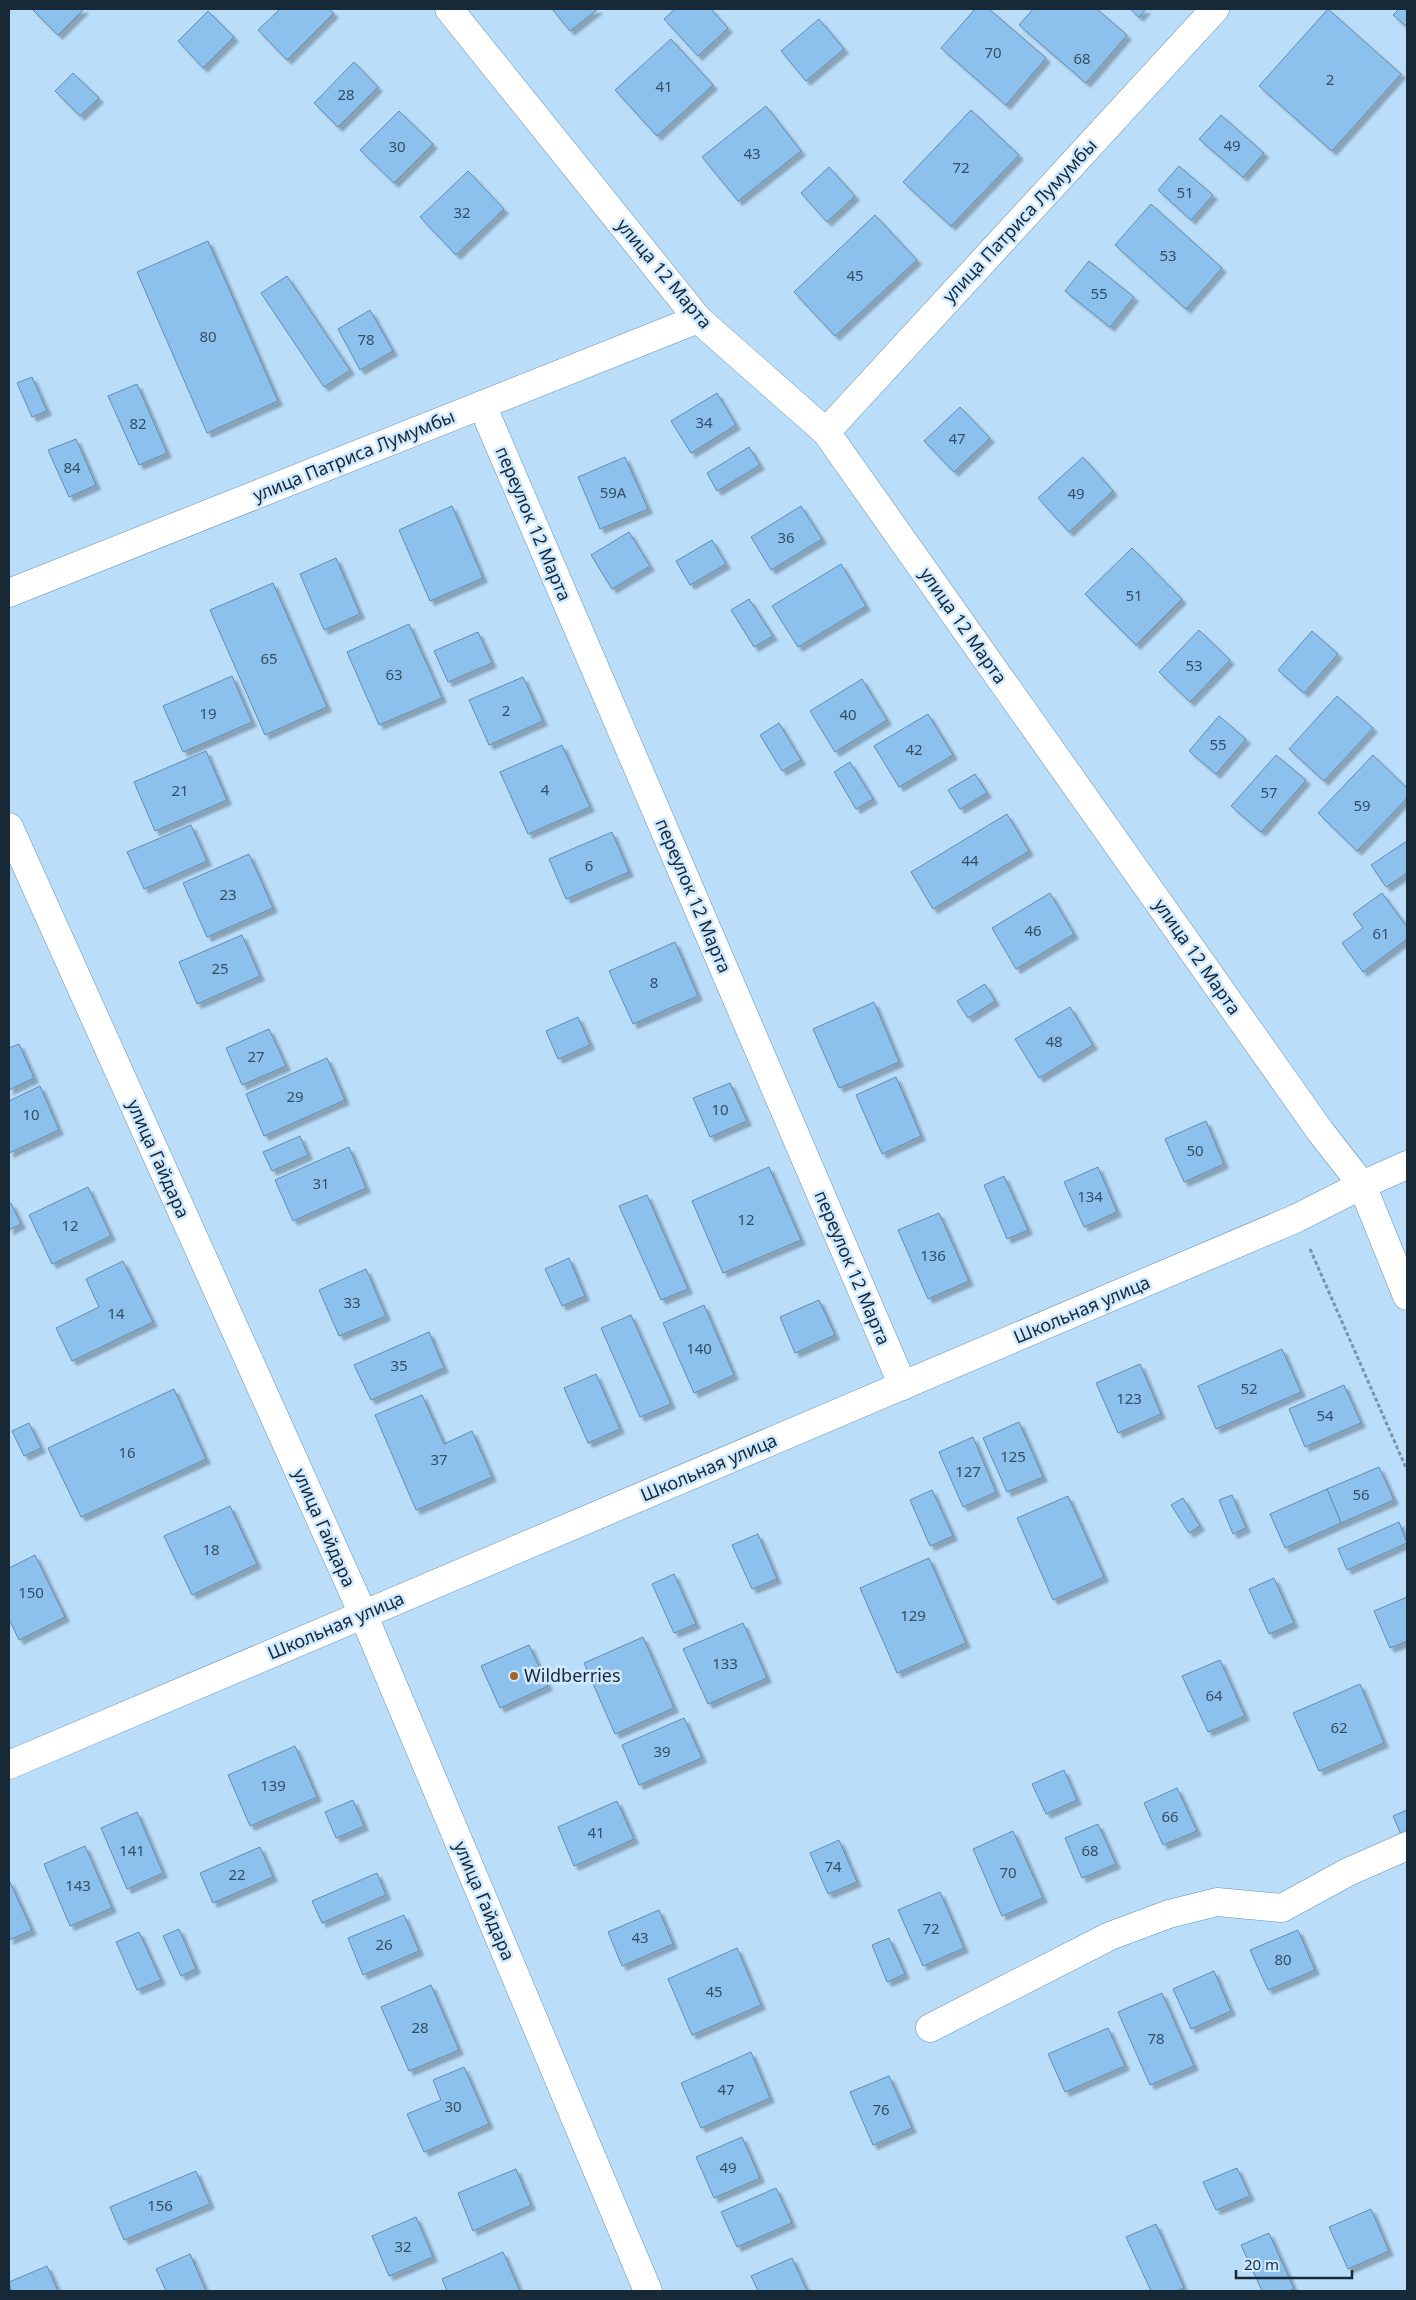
<svg xmlns="http://www.w3.org/2000/svg" width="1416" height="2300" font-family="'Noto Sans',sans-serif">
<style>
.building{fill:#8cc1ed;stroke:#638cae;filter:url(#shadow)}
.lines{fill:none;stroke-linecap:round;stroke-linejoin:round}
.minor-casing{stroke:#6891b3;stroke-width:29}
.path{stroke:#7995ac;stroke-width:3;stroke-dasharray:4 2.5;stroke-linecap:butt}
.minor{stroke:#fff;stroke-width:28}
.poi-dot{fill:#a16627;stroke:#cfe9ff;stroke-width:2}
.labels{text-anchor:middle;stroke-width:5;stroke-linejoin:round;paint-order:stroke}
.number-label{font-size:15px;fill:#344e64}
.street-label{font-size:18px;fill:#172836;stroke:#cfe9ff}
.poi-label{font-size:18px;fill:#172836;stroke:#cfe9ff;text-anchor:start}
</style>
<defs>
<filter id="shadow"><feDropShadow dx="4.5" dy="4.5" stdDeviation="1" flood-color="#0004"/></filter>
</defs>
<rect width="100%" height="100%" fill="#baddfa"/>
<g class="building">
<polygon points="32,9 84,9 58,35"/>
<polygon points="280,9 329,9 334,13 287,60 258,30"/>
<polygon points="552,9 598,9 570,31"/>
<polygon points="675,9 711,9 728,28 698,56 664,19"/>
<polygon points="975,9 989,9 1046,58 1006,105 941,48"/>
<polygon points="1033,9 1097,9 1127,35 1086,83 1019,25"/>
<polygon points="1130,9 1146,9 1139,17"/>
<polygon points="1328,9 1401,74 1332,151 1259,86"/>
<polygon points="1399,9 1407,9 1407,27 1393,15"/>
<polygon points="208,11 234,37 203,68 178,41"/>
<polygon points="819,19 844,49 806,81 781,51"/>
<polygon points="671,39 713,85 657,136 615,90"/>
<polygon points="354,62 378,87 338,127 314,103"/>
<polygon points="73,73 99,98 80,116 55,91"/>
<polygon points="766,106 801,151 738,201 702,157"/>
<polygon points="971,110 1019,155 951,226 903,182"/>
<polygon points="399,111 433,144 394,183 360,150"/>
<polygon points="1221,115 1264,153 1243,177 1199,139"/>
<polygon points="1179,166 1213,195 1191,220 1158,190"/>
<polygon points="829,167 855,196 827,222 801,193"/>
<polygon points="468,171 504,209 456,255 420,217"/>
<polygon points="1151,204 1222,268 1186,309 1115,245"/>
<polygon points="875,215 917,260 835,336 794,292"/>
<polygon points="208,241 278,401 207,433 137,272"/>
<polygon points="1089,261 1134,297 1110,327 1065,291"/>
<polygon points="287,276 350,370 324,387 261,293"/>
<polygon points="370,310 393,351 360,370 338,329"/>
<polygon points="32,377 47,411 32,417 17,383"/>
<polygon points="137,384 167,453 139,465 108,396"/>
<polygon points="717,393 736,425 691,453 671,421"/>
<polygon points="960,407 990,438 954,472 924,441"/>
<polygon points="76,439 96,485 69,497 48,450"/>
<polygon points="749,447 760,465 717,491 707,473"/>
<polygon points="625,457 648,509 600,529 578,477"/>
<polygon points="1083,457 1113,491 1069,532 1038,498"/>
<polygon points="452,506 483,578 430,601 399,530"/>
<polygon points="801,506 822,539 771,570 751,537"/>
<polygon points="629,532 650,566 612,589 591,555"/>
<polygon points="712,540 726,564 690,585 676,561"/>
<polygon points="1132,548 1182,599 1136,645 1085,594"/>
<polygon points="336,558 360,614 324,630 300,574"/>
<polygon points="841,564 866,606 798,647 772,606"/>
<polygon points="273,583 327,707 265,735 210,610"/>
<polygon points="749,599 773,636 754,647 731,610"/>
<polygon points="409,624 442,698 379,725 347,652"/>
<polygon points="1199,630 1230,660 1190,702 1159,672"/>
<polygon points="1312,631 1338,654 1304,693 1278,670"/>
<polygon points="478,632 492,663 448,682 434,651"/>
<polygon points="232,676 252,722 183,752 163,706"/>
<polygon points="523,677 543,721 489,745 469,700"/>
<polygon points="862,679 887,720 835,752 810,711"/>
<polygon points="1337,696 1373,728 1324,781 1289,749"/>
<polygon points="928,714 953,755 899,787 874,746"/>
<polygon points="1219,716 1246,739 1216,774 1189,751"/>
<polygon points="779,723 801,760 782,771 760,735"/>
<polygon points="562,745 590,807 528,834 500,772"/>
<polygon points="206,751 227,800 155,831 134,782"/>
<polygon points="1276,755 1306,780 1261,832 1231,806"/>
<polygon points="1373,755 1407,788 1407,798 1357,851 1318,813"/>
<polygon points="850,762 873,799 856,809 834,772"/>
<polygon points="975,774 987,793 960,809 948,790"/>
<polygon points="1007,814 1029,851 933,909 911,872"/>
<polygon points="191,825 207,861 144,889 127,852"/>
<polygon points="612,832 629,872 566,899 549,859"/>
<polygon points="1407,841 1407,873 1386,887 1371,865"/>
<polygon points="249,854 273,908 207,937 183,883"/>
<polygon points="1050,893 1074,934 1016,969 992,928"/>
<polygon points="1382,893 1407,927 1407,939 1363,972 1342,943 1363,928 1353,914"/>
<polygon points="242,935 260,976 197,1004 179,962"/>
<polygon points="675,942 698,996 633,1024 609,971"/>
<polygon points="985,984 995,1001 968,1018 957,1001"/>
<polygon points="874,1002 899,1062 839,1088 813,1029"/>
<polygon points="1070,1007 1093,1045 1039,1078 1015,1039"/>
<polygon points="578,1017 590,1045 558,1059 546,1031"/>
<polygon points="269,1029 286,1066 242,1085 226,1048"/>
<polygon points="19,1044 34,1078 9,1090 9,1048"/>
<polygon points="327,1058 345,1100 264,1136 246,1094"/>
<polygon points="896,1077 921,1136 882,1154 856,1095"/>
<polygon points="730,1083 747,1121 710,1137 693,1098"/>
<polygon points="40,1086 59,1130 9,1153 9,1101"/>
<polygon points="1206,1121 1224,1164 1184,1182 1165,1139"/>
<polygon points="300,1136 308,1155 272,1171 263,1152"/>
<polygon points="349,1147 366,1188 293,1221 275,1180"/>
<polygon points="769,1167 801,1240 723,1273 692,1201"/>
<polygon points="1098,1167 1117,1212 1084,1227 1064,1182"/>
<polygon points="1004,1176 1028,1230 1007,1239 984,1185"/>
<polygon points="88,1187 111,1236 52,1264 29,1215"/>
<polygon points="647,1195 688,1289 661,1300 619,1206"/>
<polygon points="11,1203 21,1224 9,1230 9,1204"/>
<polygon points="939,1213 969,1281 928,1299 898,1230"/>
<polygon points="569,1258 585,1296 562,1306 545,1269"/>
<polygon points="123,1261 153,1322 72,1361 56,1328 99,1307 86,1279"/>
<polygon points="366,1269 386,1316 339,1336 319,1290"/>
<polygon points="819,1300 835,1335 795,1353 780,1317"/>
<polygon points="704,1305 734,1375 694,1393 663,1323"/>
<polygon points="631,1315 671,1404 640,1417 601,1328"/>
<polygon points="429,1332 444,1368 371,1400 354,1365"/>
<polygon points="1282,1349 1301,1392 1216,1429 1198,1386"/>
<polygon points="1140,1364 1161,1414 1118,1433 1096,1383"/>
<polygon points="596,1374 620,1429 588,1443 564,1388"/>
<polygon points="1344,1385 1361,1423 1305,1447 1289,1409"/>
<polygon points="174,1389 206,1459 81,1517 48,1448"/>
<polygon points="422,1395 444,1444 472,1431 492,1477 416,1510 375,1415"/>
<polygon points="1019,1422 1043,1477 1007,1492 983,1438"/>
<polygon points="29,1423 41,1448 24,1456 12,1431"/>
<polygon points="973,1437 996,1492 963,1507 939,1452"/>
<polygon points="1379,1467 1394,1500 1341,1523 1327,1489"/>
<polygon points="1327,1489 1341,1523 1285,1548 1270,1514"/>
<polygon points="932,1490 953,1536 930,1546 910,1500"/>
<polygon points="1232,1495 1246,1528 1233,1534 1219,1500"/>
<polygon points="1068,1496 1104,1577 1053,1600 1017,1518"/>
<polygon points="1183,1498 1200,1526 1189,1533 1171,1505"/>
<polygon points="230,1506 257,1564 192,1595 164,1536"/>
<polygon points="1399,1522 1407,1543 1347,1570 1338,1549"/>
<polygon points="758,1534 777,1579 752,1589 732,1545"/>
<polygon points="35,1555 65,1617 19,1640 9,1619 9,1568"/>
<polygon points="929,1558 966,1643 897,1673 860,1588"/>
<polygon points="674,1574 696,1624 674,1633 652,1584"/>
<polygon points="1274,1578 1294,1623 1269,1634 1249,1589"/>
<polygon points="1407,1597 1407,1641 1390,1648 1374,1611"/>
<polygon points="743,1623 767,1678 708,1704 683,1649"/>
<polygon points="643,1637 674,1708 615,1734 584,1663"/>
<polygon points="529,1645 548,1686 500,1708 481,1666"/>
<polygon points="1220,1660 1245,1716 1208,1732 1182,1676"/>
<polygon points="1360,1684 1384,1743 1319,1771 1293,1713"/>
<polygon points="684,1718 702,1758 639,1785 622,1745"/>
<polygon points="295,1746 317,1797 250,1826 228,1775"/>
<polygon points="1064,1770 1077,1800 1046,1814 1032,1784"/>
<polygon points="1177,1788 1197,1831 1163,1845 1144,1803"/>
<polygon points="353,1800 364,1826 336,1838 325,1812"/>
<polygon points="617,1801 634,1839 574,1866 558,1827"/>
<polygon points="1407,1810 1407,1835 1402,1837 1393,1816"/>
<polygon points="137,1812 163,1873 127,1889 101,1828"/>
<polygon points="1098,1824 1116,1864 1082,1878 1065,1838"/>
<polygon points="1013,1831 1043,1898 1002,1916 973,1849"/>
<polygon points="839,1840 857,1882 828,1894 810,1853"/>
<polygon points="85,1846 112,1908 70,1926 44,1864"/>
<polygon points="260,1847 273,1877 213,1903 200,1873"/>
<polygon points="377,1873 386,1895 322,1923 312,1901"/>
<polygon points="9,1880 32,1930 9,1940"/>
<polygon points="940,1892 964,1948 923,1966 898,1910"/>
<polygon points="659,1910 673,1944 622,1966 608,1932"/>
<polygon points="404,1915 419,1951 363,1975 348,1938"/>
<polygon points="179,1929 196,1969 181,1976 163,1936"/>
<polygon points="1298,1930 1315,1970 1268,1990 1250,1950"/>
<polygon points="139,1932 161,1980 137,1990 116,1942"/>
<polygon points="889,1938 905,1974 887,1982 872,1945"/>
<polygon points="737,1948 761,2005 692,2035 668,1979"/>
<polygon points="1214,1971 1231,2011 1191,2029 1173,1989"/>
<polygon points="431,1985 459,2050 409,2071 381,2007"/>
<polygon points="1162,1993 1194,2066 1150,2085 1118,2012"/>
<polygon points="1108,2028 1125,2066 1065,2092 1048,2054"/>
<polygon points="751,2052 770,2098 701,2128 681,2083"/>
<polygon points="464,2067 489,2124 424,2152 407,2114 441,2100 433,2080"/>
<polygon points="889,2076 912,2128 873,2145 850,2092"/>
<polygon points="742,2137 760,2178 714,2198 696,2157"/>
<polygon points="1237,2168 1250,2196 1216,2210 1203,2182"/>
<polygon points="516,2169 531,2205 473,2231 458,2193"/>
<polygon points="196,2171 210,2204 124,2240 110,2207"/>
<polygon points="776,2188 792,2223 737,2247 721,2212"/>
<polygon points="1371,2209 1389,2251 1348,2269 1329,2227"/>
<polygon points="416,2217 433,2257 389,2276 372,2236"/>
<polygon points="1156,2224 1184,2288 1176,2291 1151,2291 1126,2237"/>
<polygon points="1269,2233 1294,2289 1288,2291 1262,2291 1241,2245"/>
<polygon points="503,2252 520,2291 447,2291 442,2279"/>
<polygon points="190,2254 206,2291 166,2291 156,2269"/>
<polygon points="792,2258 807,2291 758,2291 751,2276"/>
<polygon points="47,2266 58,2291 11,2291 9,2282"/>
</g>
<g class="lines">
<g class="minor-casing">
<g id="minor">
<polyline points="449,9 698,319 826,432 1320,1131 1362,1185 1407,1296"/>
<polyline points="482,405 903,1386"/>
<polyline points="826,432 1215,9"/>
<polyline points="9,593 698,319"/>
<polyline points="9,827 363,1614 648,2291"/>
<polyline points="9,1765 1297,1218 1362,1185 1407,1165"/>
<polyline points="930,2028 1110,1936 1169,1914 1217,1902 1282,1908 1348,1872 1407,1846"/>
</g>
</g>
<polyline class="path" points="1310,1249 1407,1470"/>
<use href="#minor" class="minor"/>
</g>
<circle class="poi-dot" cx="514" cy="1676" r="5"/>
<g class="labels">
<g class="number-label">
<text x="993" y="58">70</text>
<text x="1082" y="64">68</text>
<text x="1330" y="85">2</text>
<text x="664" y="92">41</text>
<text x="346" y="100">28</text>
<text x="1232" y="151">49</text>
<text x="397" y="152">30</text>
<text x="752" y="159">43</text>
<text x="961" y="173">72</text>
<text x="1185" y="198">51</text>
<text x="462" y="218">32</text>
<text x="1168" y="261">53</text>
<text x="855" y="281">45</text>
<text x="1099" y="299">55</text>
<text x="208" y="342">80</text>
<text x="366" y="345">78</text>
<text x="704" y="428">34</text>
<text x="138" y="429">82</text>
<text x="957" y="444">47</text>
<text x="72" y="473">84</text>
<text x="613" y="498">59А</text>
<text x="1076" y="499">49</text>
<text x="786" y="543">36</text>
<text x="1134" y="601">51</text>
<text x="269" y="664">65</text>
<text x="1194" y="671">53</text>
<text x="394" y="680">63</text>
<text x="506" y="716">2</text>
<text x="208" y="719">19</text>
<text x="848" y="720">40</text>
<text x="1218" y="750">55</text>
<text x="914" y="755">42</text>
<text x="545" y="795">4</text>
<text x="180" y="796">21</text>
<text x="1269" y="798">57</text>
<text x="1362" y="811">59</text>
<text x="970" y="866">44</text>
<text x="589" y="871">6</text>
<text x="228" y="900">23</text>
<text x="1033" y="936">46</text>
<text x="1381" y="939">61</text>
<text x="220" y="974">25</text>
<text x="654" y="988">8</text>
<text x="1054" y="1047">48</text>
<text x="256" y="1062">27</text>
<text x="295" y="1102">29</text>
<text x="720" y="1115">10</text>
<text x="31" y="1120">10</text>
<text x="1195" y="1156">50</text>
<text x="321" y="1189">31</text>
<text x="1090" y="1202">134</text>
<text x="746" y="1225">12</text>
<text x="70" y="1231">12</text>
<text x="933" y="1261">136</text>
<text x="352" y="1308">33</text>
<text x="116" y="1319">14</text>
<text x="699" y="1354">140</text>
<text x="399" y="1371">35</text>
<text x="1249" y="1394">52</text>
<text x="1129" y="1404">123</text>
<text x="1325" y="1421">54</text>
<text x="127" y="1458">16</text>
<text x="1013" y="1462">125</text>
<text x="439" y="1465">37</text>
<text x="968" y="1477">127</text>
<text x="1361" y="1500">56</text>
<text x="211" y="1555">18</text>
<text x="31" y="1598">150</text>
<text x="913" y="1621">129</text>
<text x="725" y="1669">133</text>
<text x="1214" y="1701">64</text>
<text x="1339" y="1733">62</text>
<text x="662" y="1757">39</text>
<text x="273" y="1791">139</text>
<text x="1170" y="1822">66</text>
<text x="596" y="1838">41</text>
<text x="132" y="1856">141</text>
<text x="1090" y="1856">68</text>
<text x="833" y="1872">74</text>
<text x="1008" y="1878">70</text>
<text x="237" y="1880">22</text>
<text x="78" y="1891">143</text>
<text x="931" y="1934">72</text>
<text x="640" y="1943">43</text>
<text x="384" y="1950">26</text>
<text x="1283" y="1965">80</text>
<text x="714" y="1997">45</text>
<text x="420" y="2033">28</text>
<text x="1156" y="2044">78</text>
<text x="726" y="2095">47</text>
<text x="453" y="2112">30</text>
<text x="881" y="2115">76</text>
<text x="728" y="2173">49</text>
<text x="160" y="2211">156</text>
<text x="403" y="2252">32</text>
</g>
<g class="street-label">
<text transform="translate(1020 221) rotate(-47)" y="6">улица Патриса Лумумбы</text>
<text transform="translate(664 274) rotate(50)" y="6">улица 12 Марта</text>
<text transform="translate(354 456) rotate(-22)" y="6">улица Патриса Лумумбы</text>
<text transform="translate(533 524) rotate(67)" y="6">переулок 12 Марта</text>
<text transform="translate(963 626) rotate(55)" y="6">улица 12 Марта</text>
<text transform="translate(693 896) rotate(67)" y="6">переулок 12 Марта</text>
<text transform="translate(1197 957) rotate(55)" y="6">улица 12 Марта</text>
<text transform="translate(158 1159) rotate(66)" y="6">улица Гайдара</text>
<text transform="translate(852 1268) rotate(67)" y="6">переулок 12 Марта</text>
<text transform="translate(1082 1310) rotate(-23)" y="6">Школьная улица</text>
<text transform="translate(709 1468) rotate(-23)" y="6">Школьная улица</text>
<text transform="translate(324 1528) rotate(66)" y="6">улица Гайдара</text>
<text transform="translate(336 1626) rotate(-23)" y="6">Школьная улица</text>
<text transform="translate(484 1901) rotate(67)" y="6">улица Гайдара</text>
</g>
<g class="poi-label">
<text x="524" y="1682">Wildberries</text>
</g>
</g>
<rect width="1416" height="2300" fill="none" stroke="#172836" stroke-width="20"/>
<path d="M1236 2270v8h116v-8" fill="none" stroke="#172836" stroke-width="2.5"/>
<text x="1244" y="2270" font-size="15" fill="#172836" stroke="#cfe9ff" stroke-width="4" paint-order="stroke">20 m</text>
</svg>
